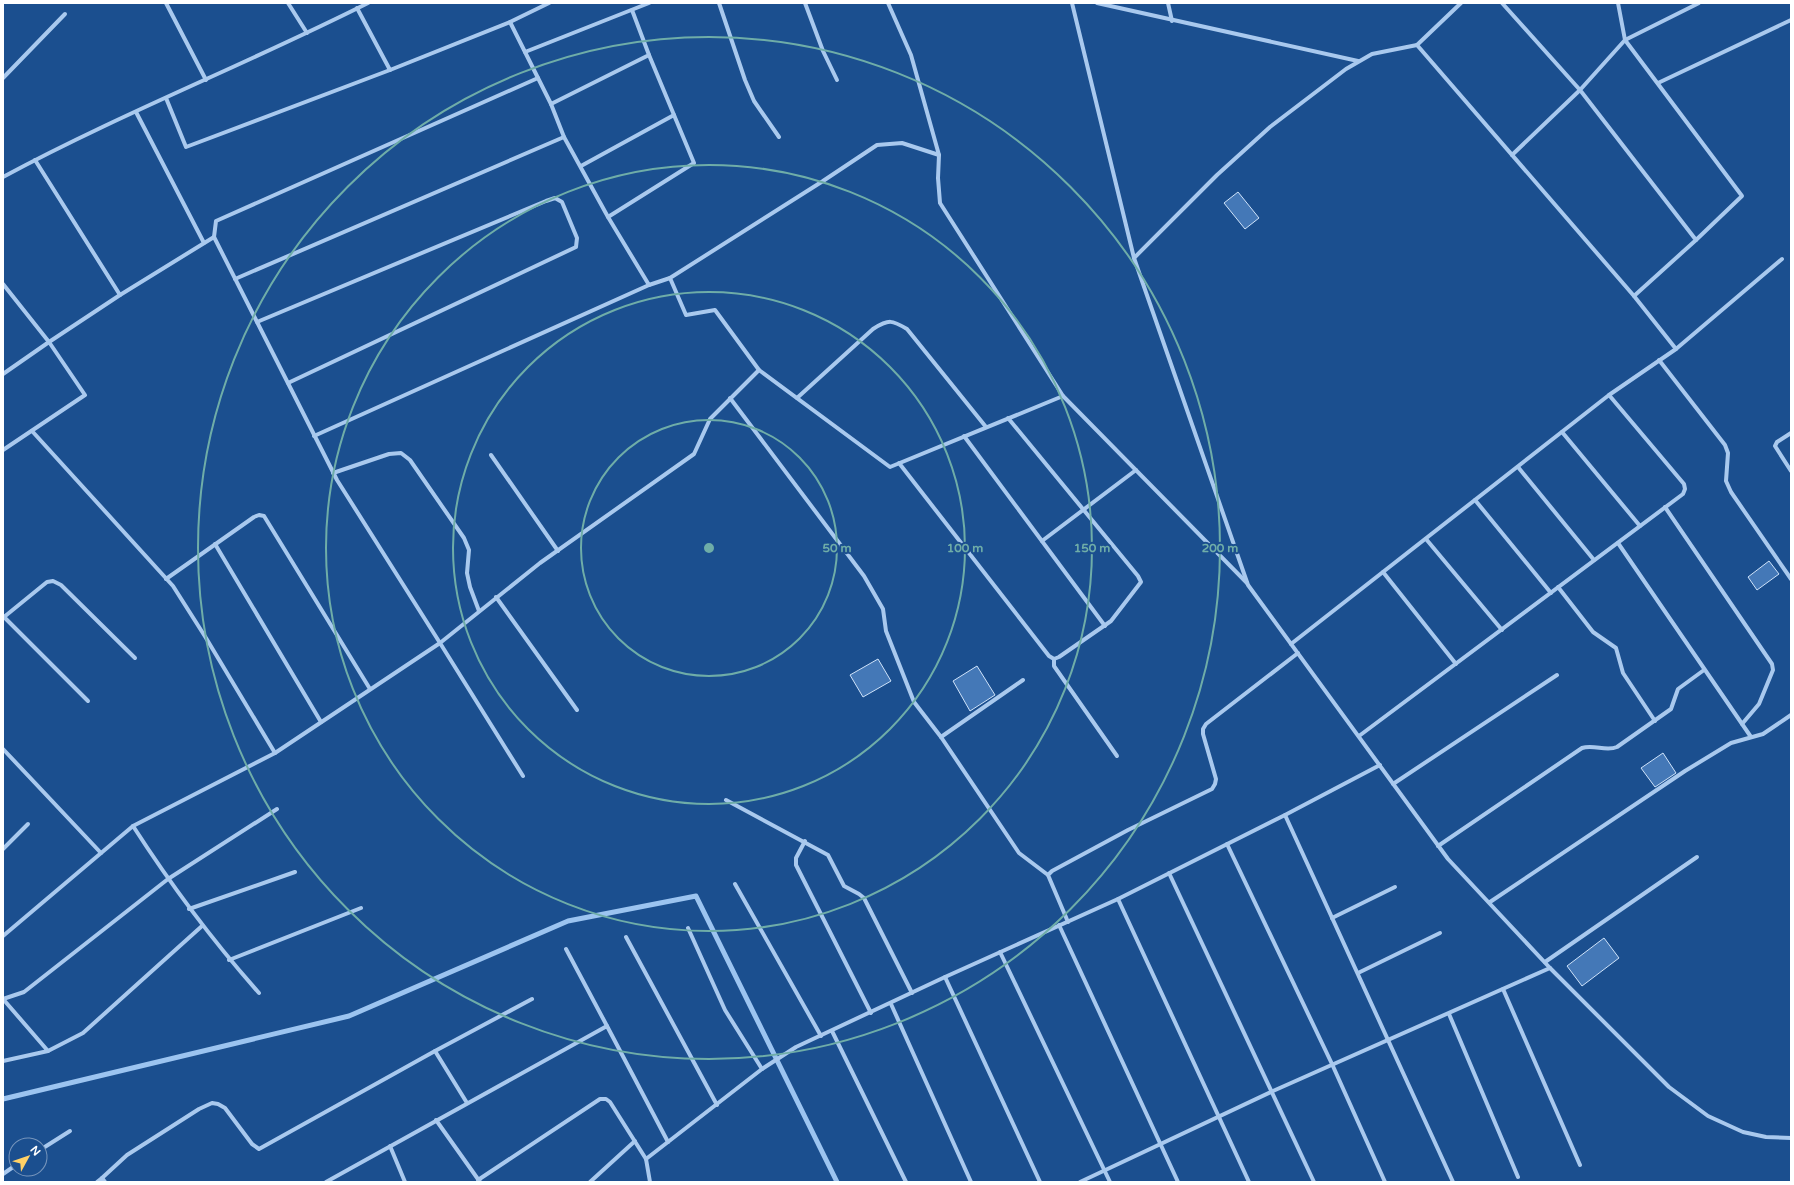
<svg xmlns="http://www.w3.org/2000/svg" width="1794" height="1185" font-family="'Varela Round',sans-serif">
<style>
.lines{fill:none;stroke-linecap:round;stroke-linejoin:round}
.stream{stroke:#9cc4f0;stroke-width:5}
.building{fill:#4478b7;stroke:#cfe3fa}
.street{stroke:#a9c9ee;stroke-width:4}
.ring{fill:none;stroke:#6fada8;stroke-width:2}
.centre{fill:#6fada8;stroke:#1b4f8f;stroke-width:2}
.ring-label{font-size:12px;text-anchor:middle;font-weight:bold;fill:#6fada8;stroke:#1b4f8f;stroke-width:4;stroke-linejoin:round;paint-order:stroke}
</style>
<rect width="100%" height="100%" fill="#1b4f8f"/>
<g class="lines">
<polyline class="stream" points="3,1099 349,1016 568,921 696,896 837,1182"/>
</g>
<g class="building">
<polygon points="1238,192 1259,218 1245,229 1224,203"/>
<polygon points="1769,561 1779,574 1757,590 1748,577"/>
<polygon points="878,659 891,681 863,697 850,675"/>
<polygon points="977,666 995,695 970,711 953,681"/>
<polygon points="1663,753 1676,773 1655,787 1641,768"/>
<polygon points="1604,938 1619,958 1582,986 1567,966"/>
</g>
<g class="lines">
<g class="street">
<polyline points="166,3 206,80"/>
<polyline points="288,3 307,33"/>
<polyline points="719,3 745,80 754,101 779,137"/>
<polyline points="805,3 823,51 837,80"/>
<polyline points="888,3 911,55 939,155 938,178 940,203 1063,396"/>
<polyline points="1072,3 1134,258 1248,585 1448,859 1550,968 1669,1087 1708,1116 1743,1132 1766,1137 1791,1138"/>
<polyline points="1097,3 1358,61"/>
<polyline points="1168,3 1172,21"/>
<polyline points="1461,3 1417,45 1634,296"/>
<polyline points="1502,3 1580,90 1512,155"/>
<polyline points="357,8 390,70 510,22 525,52 649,3"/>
<polyline points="510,22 549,3"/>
<polyline points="525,52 551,104 649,55 632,10"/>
<polyline points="649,55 694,163 608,217 649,285 670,278"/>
<polyline points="3,78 65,14"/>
<polyline points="1658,83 1791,20"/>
<polyline points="166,98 186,147 390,70"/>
<polyline points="551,104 564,137 608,217"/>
<polyline points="136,112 204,243"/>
<polyline points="35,160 120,295"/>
<polyline points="581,166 674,115"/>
<path d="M3 177C122 113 247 64 368 3"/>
<polyline points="214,237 216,221 538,78"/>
<polyline points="1696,240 1742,196 1625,40 1699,3"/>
<polyline points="1134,258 1217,175 1270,127 1346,69 1372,54 1417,45"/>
<polyline points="235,279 564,137"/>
<polyline points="3,284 49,342 3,374"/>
<polyline points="257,322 546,201 555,198 562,202 577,238 576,247 288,383"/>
<polyline points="1676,349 1782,259"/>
<polyline points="1659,360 1725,445 1728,453 1726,481 1731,492 1791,579"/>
<polyline points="759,370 715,310 686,315 670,278 823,181 877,145 902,143 939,155"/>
<polyline points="730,398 864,576 883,609 886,631 914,702 941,737 1019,853 1048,875"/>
<path d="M797 398 873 329C889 319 892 320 907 329L986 427"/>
<polyline points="32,431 173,586 206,638 275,753"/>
<polyline points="1562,432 1640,526"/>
<polyline points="1791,433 1777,442 1775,446 1791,471"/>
<polyline points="314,436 649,285"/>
<polyline points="964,436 1105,626"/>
<polyline points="3,450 85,395 49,342 120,295 214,237 337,480 440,643 275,753 133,826 3,936"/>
<polyline points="491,455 558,551"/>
<polyline points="899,463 1049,656 1054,659 1059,657 1111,621 1141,582 1138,576 1008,418"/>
<polyline points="1518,467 1594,560"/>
<polyline points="333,473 389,454 401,453 410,460 464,538 469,550 467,573 470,587 479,611"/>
<polyline points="1475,500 1551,593"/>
<polyline points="1665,507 1772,664 1773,670 1759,704 1742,724"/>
<polyline points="1426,539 1502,630"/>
<polyline points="1042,541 1136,470"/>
<polyline points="1618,543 1751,737"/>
<polyline points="215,544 321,722"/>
<polyline points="1383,572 1456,664"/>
<polyline points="166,579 254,517 259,515 264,516 370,689"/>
<polyline points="1558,587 1593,632 1616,648 1623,673 1655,721"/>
<polyline points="496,597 577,710"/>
<polyline points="3,616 88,701"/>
<polyline points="4,617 47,582 53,581 61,585 135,658"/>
<polyline points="1291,644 1609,395 1676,349 1634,296 1696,240 1580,90 1625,40 1618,3"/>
<polyline points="1054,659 1054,666 1117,756"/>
<polyline points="1359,736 1683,494 1685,489 1684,484 1609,395"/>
<polyline points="941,737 1023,680"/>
<polyline points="3,749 101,853"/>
<polyline points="523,776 440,643 540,563 694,454 710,419 759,370 890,467 1063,396 1247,583"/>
<polyline points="1393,784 1557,675"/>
<polyline points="726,800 828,855 844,886 859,894 864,898 912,993"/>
<polyline points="1285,815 1453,1182"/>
<path d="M133 826C171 885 212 940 259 993"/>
<polyline points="805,841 796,858 796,865 871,1013"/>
<polyline points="1227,844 1332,1064 1385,1182"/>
<path d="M1438 846 1582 748C1594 744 1606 752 1617 747L1671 709 1678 689 1704 670"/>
<polyline points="3,849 28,824"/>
<polyline points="1169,873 1314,1182"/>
<polyline points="735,884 821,1036"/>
<polyline points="1118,899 1249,1182"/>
<polyline points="1490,902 1685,771 1731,743 1763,734 1791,715"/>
<polyline points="189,909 295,872"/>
<polyline points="1332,918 1395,887"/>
<polyline points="1068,922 1048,875 1052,871 1128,830 1212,789 1215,784 1216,779 1203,734 1203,729 1206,724 1298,653"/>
<polyline points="1059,925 1178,1182"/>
<polyline points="688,928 725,1010 762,1069"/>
<polyline points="626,937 717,1105"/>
<polyline points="566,949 607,1026"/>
<polyline points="1000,952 1110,1182"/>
<polyline points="229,960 361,908"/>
<polyline points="1545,962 1697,857"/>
<polyline points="1358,973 1440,933"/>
<polyline points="945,977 1040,1182"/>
<polyline points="1503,989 1580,1165"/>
<polyline points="3,999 24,992 168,879 277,809"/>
<polyline points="891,1004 971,1182"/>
<polyline points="1449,1014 1518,1177"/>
<polyline points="832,1031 906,1182"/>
<polyline points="48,1051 83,1033 202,926"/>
<polyline points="435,1051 532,999"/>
<polyline points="3,1061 48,1051 3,999"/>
<polyline points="436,1120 480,1182"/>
<polyline points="390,1146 405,1182"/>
<polyline points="40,1150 70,1131"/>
<polyline points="646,1159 762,1069 796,1047 945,977 1118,899 1285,815 1380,765"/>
<polyline points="3,1174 16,1165"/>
<polyline points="102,1178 127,1155 199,1109 212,1103 218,1104 225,1108 252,1144 259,1149 435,1051 467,1103"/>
<polyline points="478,1180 600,1099 606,1099 610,1102 646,1159 650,1182"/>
<polyline points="97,1182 102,1178 105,1182"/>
<polyline points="326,1182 607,1026 668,1142"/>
<polyline points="590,1182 635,1141"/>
<polyline points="1080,1182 1273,1091 1550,968"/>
</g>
</g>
<g class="ring">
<circle cx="709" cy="548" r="128"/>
<circle cx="709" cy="548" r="256"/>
<circle cx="709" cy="548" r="383"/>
<circle cx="709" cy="548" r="511"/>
</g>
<circle cx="709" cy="548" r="6" class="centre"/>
<g class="ring-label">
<text x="837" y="552">50 m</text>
<text x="965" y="552">100 m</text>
<text x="1092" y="552">150 m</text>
<text x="1220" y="552">200 m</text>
</g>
<rect width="1794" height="1185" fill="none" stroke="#ffffff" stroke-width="8"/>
<g transform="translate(28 1157) rotate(50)"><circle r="19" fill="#1b4f8f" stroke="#7695bc"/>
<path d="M0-3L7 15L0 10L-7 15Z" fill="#ffd166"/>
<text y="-6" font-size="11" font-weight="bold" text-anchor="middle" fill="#ffffff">N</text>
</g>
</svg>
